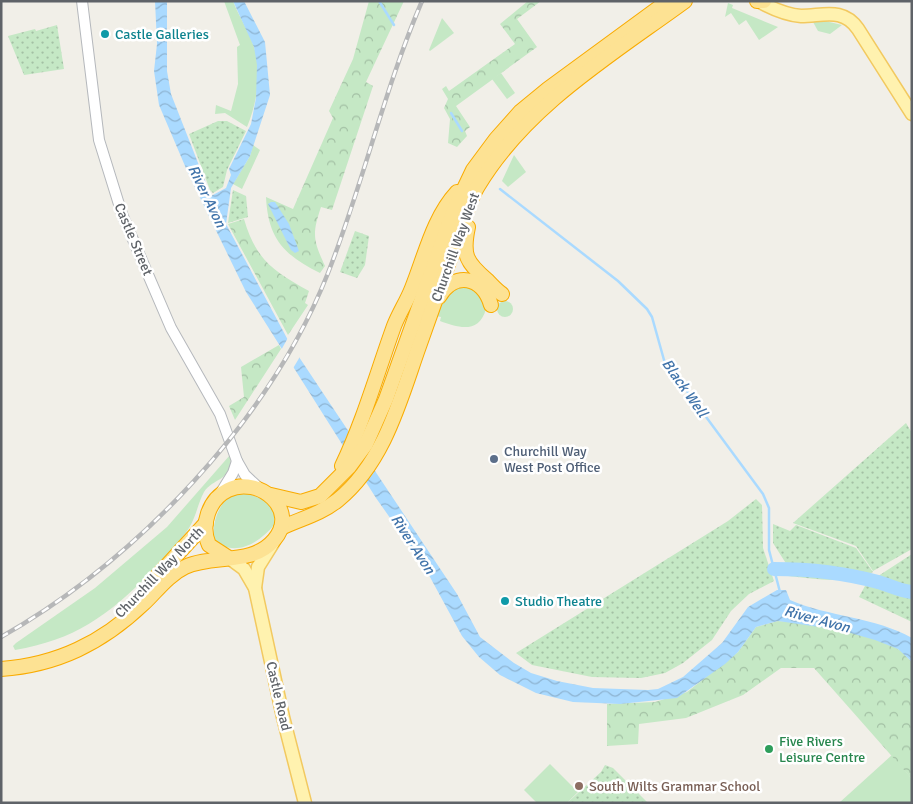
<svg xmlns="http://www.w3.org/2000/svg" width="913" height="804" font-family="Signika,sans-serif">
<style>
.grass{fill:#c5e8c5}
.forest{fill:url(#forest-crowns)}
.park{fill:url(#park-dots)}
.water{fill:url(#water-waves)}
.pier{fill:#f1efe8}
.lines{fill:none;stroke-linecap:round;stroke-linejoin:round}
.stream{stroke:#aadaff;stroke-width:2.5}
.river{stroke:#aadaff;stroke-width:14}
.minor-casing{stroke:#b5b8bc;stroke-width:12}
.major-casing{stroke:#f2c960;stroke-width:15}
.highway-casing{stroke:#f9ab00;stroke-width:16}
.minor{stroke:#fff;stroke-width:10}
.major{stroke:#fff2af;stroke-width:12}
.highway{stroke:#fde293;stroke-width:14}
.rail-casing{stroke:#b6b7b8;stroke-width:4.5}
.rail{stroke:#fff;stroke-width:2.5;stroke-dasharray:8;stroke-linecap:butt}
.culture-dot{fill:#0f9aa8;stroke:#fff;stroke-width:2}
.service-dot{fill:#5c6f8a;stroke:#fff;stroke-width:2}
.leisure-dot{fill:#2e9e5b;stroke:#fff;stroke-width:2}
.education-dot{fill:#8d6e63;stroke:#fff;stroke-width:2}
.labels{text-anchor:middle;stroke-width:5;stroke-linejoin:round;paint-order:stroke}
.culture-label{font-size:14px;fill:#0d838f;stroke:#fff;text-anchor:start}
.street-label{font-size:14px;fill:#5f6368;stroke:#fff}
.service-label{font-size:14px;fill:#4e5e75;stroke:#fff;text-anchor:start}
.leisure-label{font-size:14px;fill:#27864d;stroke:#fff;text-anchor:start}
.education-label{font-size:14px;fill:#785e54;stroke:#fff;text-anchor:start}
.water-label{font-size:15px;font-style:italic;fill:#4174aa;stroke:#fff}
</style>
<defs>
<pattern id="forest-crowns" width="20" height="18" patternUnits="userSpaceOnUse" patternTransform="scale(1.25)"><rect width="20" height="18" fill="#c5e8c5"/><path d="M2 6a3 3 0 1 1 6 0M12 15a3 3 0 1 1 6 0" fill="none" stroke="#a3c0a4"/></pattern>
<pattern id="park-dots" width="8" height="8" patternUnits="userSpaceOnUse" patternTransform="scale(1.25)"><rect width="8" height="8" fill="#c5e8c5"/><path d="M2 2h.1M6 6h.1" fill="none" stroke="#a3c0a4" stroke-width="1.8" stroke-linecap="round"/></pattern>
<pattern id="water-waves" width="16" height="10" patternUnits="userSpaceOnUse" patternTransform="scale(1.25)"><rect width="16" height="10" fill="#aadaff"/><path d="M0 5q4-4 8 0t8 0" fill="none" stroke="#8eb4d2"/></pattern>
</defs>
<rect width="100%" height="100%" fill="#f1efe8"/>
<g class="grass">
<path d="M224 1H233C239 17 249 31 254 47 262 72 257 104 247 127L225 113 215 114 216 105 231 111 238 84 237 47 240 45Z"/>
<polygon points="728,3 733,5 732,8 778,27 759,40 746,20 739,25 731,13 725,17"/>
<polygon points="442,18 454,33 430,51 429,50"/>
<polygon points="821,20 842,25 830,34 818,31 813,22"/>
<polygon points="501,73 515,93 507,99 492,79"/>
<polygon points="253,145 260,150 242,189 233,184 250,156"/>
<polygon points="514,155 526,172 508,187 502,181"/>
<path d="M457 285 479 290 486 309C479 334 459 328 440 321L441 317 436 316 441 302Z"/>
<circle cx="505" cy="309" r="8"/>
<path d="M230 455C234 481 214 477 204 492 198 503 196 517 189 528 178 545 163 559 149 574 108 616 74 640 15 650L13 646 16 643 95 588 167 527Z"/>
<path d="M247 493C264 500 277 504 274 525 260 542 237 557 215 542 211 525 217 506 232 494Z"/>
<polygon points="892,755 912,779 912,803 839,803"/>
<polygon points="550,764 578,792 567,803 537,803 524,790"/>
</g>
<g class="forest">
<path d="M369 1H404L366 82 373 86 332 210 321 207C312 234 313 240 325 266L320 273C284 255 268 239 266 197L293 209 333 118 329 111 353 59Z"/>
<polygon points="528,1 541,1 517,19 537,47 456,106 470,127 465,131 467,136 457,147 448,143 450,119 444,108 448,99 442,89 446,86 449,91 515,44 500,24"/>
<path d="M244 219C256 260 273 271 309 291L305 303 308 305 288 335 228 224Z"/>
<polygon points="279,345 281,349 235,420 229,406 244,397 241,367"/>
<path d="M778 621C810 624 871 631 898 649 903 652 907 658 912 662V779L814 668H781L743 695 686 718 639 724 638 744 607 746V704L655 702 687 692 738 652 756 627Z"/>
</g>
<g class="park">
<polygon points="57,25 64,69 24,75 8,36 35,29 36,31"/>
<polygon points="218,121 227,121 246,131 227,170 223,187 213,193 210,190 189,134"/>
<polygon points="233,190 246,196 248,217 228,223"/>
<polygon points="355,231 369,236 365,265 357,278 340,272"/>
<polygon points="906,423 912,433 912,549 873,571 856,546 793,523"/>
<polygon points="756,499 762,505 763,548 774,581 749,594 731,611 712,640 683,663 665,673 641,678 592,677 532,665 516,653 728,521"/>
<path d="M773 524 790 531 796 525 856 548 873 572C845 585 817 579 788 576L787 565 773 543Z"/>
<polygon points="912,554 912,622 859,597 866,584"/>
<polygon points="605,765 613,768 648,803 567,803 601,772"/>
</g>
<g class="water">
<path d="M155 1H167V71L171 94 211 196 226 188 231 175 229 169 251 124 256 98 257 65 254 47 233 1H244L265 42 270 95 250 156 231 188 226 224 289 342 457 594 480 637 514 663 531 673 557 681 593 688 648 690 658 689 683 677 722 643 748 607 777 590H786L790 600C829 617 875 617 912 638V662L898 649 875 640 840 630 778 621 756 627 738 652 725 664 677 698 620 704 573 702 536 693 500 675 479 657 462 636 424 566 376 498 246 292 188 173 159 105 154 71 157 44Z"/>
<polygon points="271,202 275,202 289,224 299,251 295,253 291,250 268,204"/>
</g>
<polygon class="pier" points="289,336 301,355 292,370 280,352"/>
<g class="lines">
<g class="stream">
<polyline points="379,1 394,25"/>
<polyline points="451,113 462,131"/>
<polyline points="500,189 618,281 647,309 652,317 664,360 763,494 769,508 769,550 780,592"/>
</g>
<path class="river" d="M774 569C808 569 845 573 878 582 889 585 900 591 912 592"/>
<g class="minor-casing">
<g id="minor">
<polyline points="82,1 99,140 122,214 171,328 220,414 237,461 245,475 259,488"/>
<polyline points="220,494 233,473 237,461"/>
</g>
</g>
<g class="major-casing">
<g id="major">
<path d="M760 2C773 9 787 15 801 16 823 16 843 7 858 29L912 114"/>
<polyline points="229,558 244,569 255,588 283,717 305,803"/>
<polyline points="255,588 258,567 273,543"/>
</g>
</g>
<g class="highway-casing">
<g id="highway">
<polyline points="757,1 764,1"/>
<path d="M468 227C462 255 466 262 487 280 492 285 496 290 502 294"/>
<path d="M439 297C454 271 483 276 491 305"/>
<path d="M342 466C364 420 377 373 394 326 399 313 407 301 412 288 425 256 433 218 457 192"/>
<polyline points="271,495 301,502 320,496 349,467 366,444 386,399 453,212 473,170 496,139 520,112 548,89 668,1"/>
<path d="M281 528C300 519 321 514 338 500 383 463 399 404 417 352 430 315 443 279 456 242 463 224 468 202 478 186 526 106 611 55 685 1"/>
<polyline points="151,583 206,523"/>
<path d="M1 669C57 665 102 643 143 604 156 592 168 575 185 567 213 554 252 566 274 540 300 510 259 475 228 490 209 499 200 525 209 545L229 558"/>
</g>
</g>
<use href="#minor" class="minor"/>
<use href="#major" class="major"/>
<use href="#highway" class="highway"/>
<g class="rail-casing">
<path id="rail" d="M1 637C137 560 270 420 328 273 363 184 384 90 422 1"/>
</g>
<use href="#rail" class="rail"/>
</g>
<g class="culture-dot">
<circle cx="105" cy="34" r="5"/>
<circle cx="505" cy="601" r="5"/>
</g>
<circle class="service-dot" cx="494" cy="459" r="5"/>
<circle class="leisure-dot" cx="769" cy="749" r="5"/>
<circle class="education-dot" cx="579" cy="786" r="5"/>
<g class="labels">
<g class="culture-label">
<text x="115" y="39">Castle Galleries</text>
<text x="515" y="606">Studio Theatre</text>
</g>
<g class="street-label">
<text transform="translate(134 239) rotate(67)" y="5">Castle Street</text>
<text transform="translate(455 247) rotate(-70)" y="5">Churchill Way West</text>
<text transform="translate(159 572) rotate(-46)" y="5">Churchill Way North</text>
<text transform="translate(279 696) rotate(77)" y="5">Castle Road</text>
</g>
<g class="service-label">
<text x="504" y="456">Churchill Way<tspan x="504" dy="16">West Post Office</tspan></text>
</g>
<g class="leisure-label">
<text x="779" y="746">Five Rivers<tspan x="779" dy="16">Leisure Centre</tspan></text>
</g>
<g class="education-label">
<text x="589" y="791">South Wilts Grammar School</text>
</g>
<g class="water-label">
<text transform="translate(207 196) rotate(64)" y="5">River Avon</text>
<text transform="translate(685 388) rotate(55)" y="5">Black Well</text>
<text transform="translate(413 544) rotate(57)" y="5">River Avon</text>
<text transform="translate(817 619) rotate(15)" y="5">River Avon</text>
</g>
</g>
<rect width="913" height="804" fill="none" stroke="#5f6368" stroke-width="5"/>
</svg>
